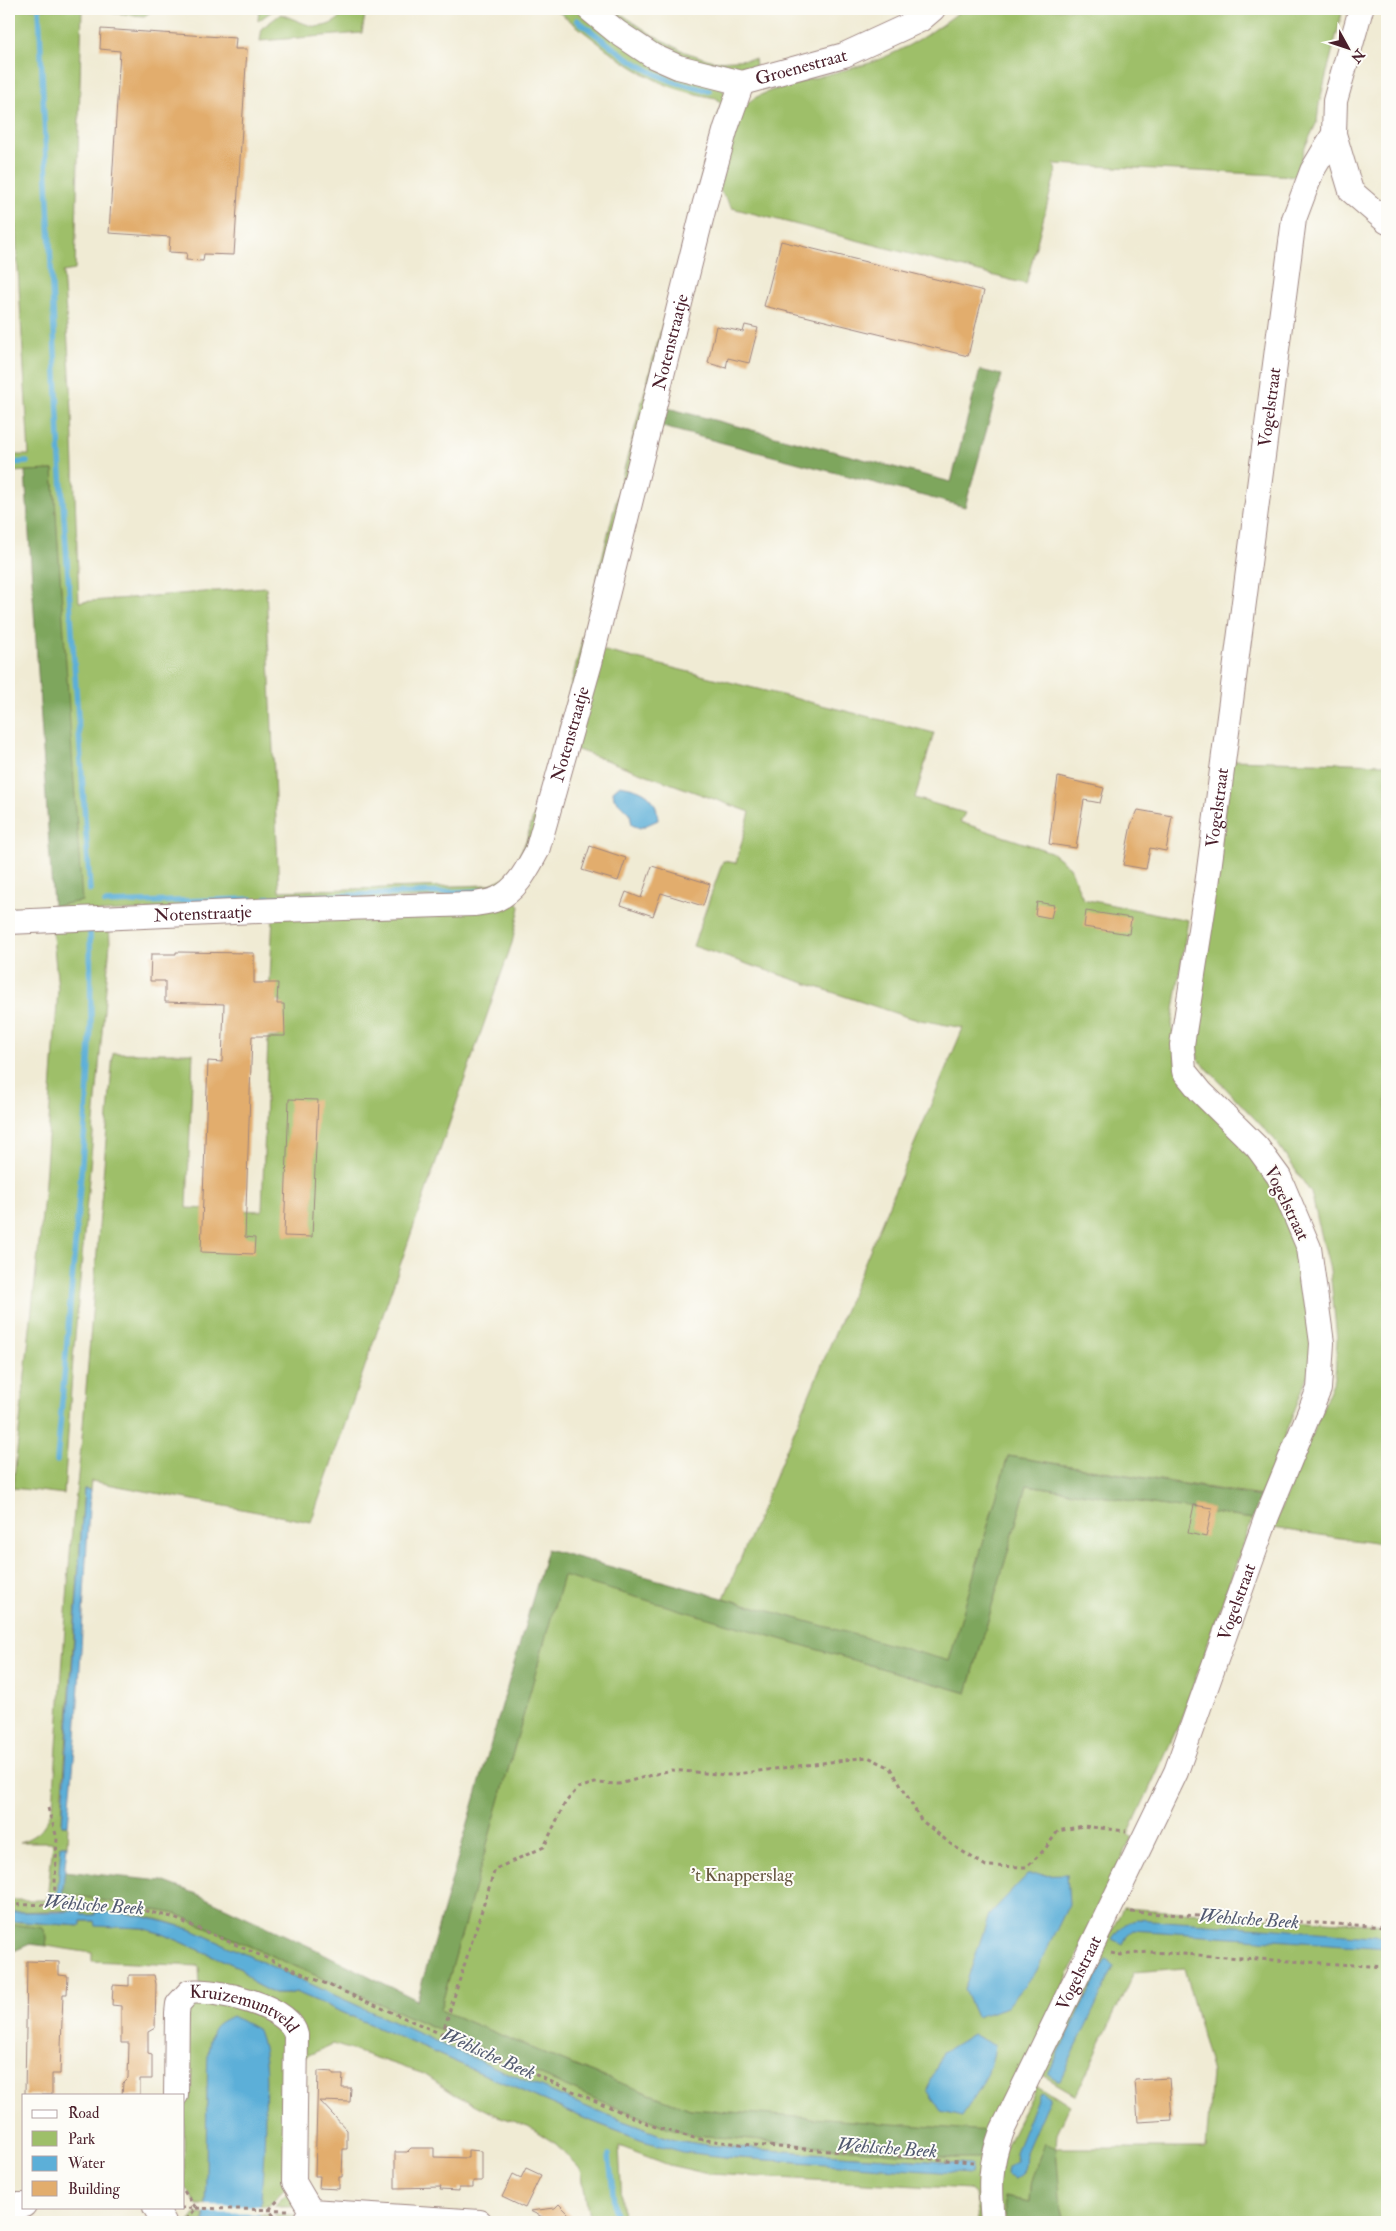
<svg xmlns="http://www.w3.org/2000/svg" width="1396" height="2231" font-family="'IM FELL Double Pica',serif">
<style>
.green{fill:#9ebf69;stroke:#746f4a}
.forest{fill:#7ea65d;stroke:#646244}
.water{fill:#5cafd8;stroke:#536782}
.pier{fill:#f0ebd4}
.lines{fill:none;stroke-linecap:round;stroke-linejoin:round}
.stream{stroke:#5cafd8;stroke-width:5.5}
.building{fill:#e2ad6d}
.minor-casing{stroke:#9d8580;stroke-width:26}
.path{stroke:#9d8580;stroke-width:3;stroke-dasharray:4 4;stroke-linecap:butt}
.minor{stroke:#fff;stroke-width:24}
.labels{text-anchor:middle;stroke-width:4;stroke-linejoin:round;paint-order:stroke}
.street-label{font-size:18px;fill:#4a1f2b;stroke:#fdfcf7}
.park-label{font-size:18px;fill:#675741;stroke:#fdfcf7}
.water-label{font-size:19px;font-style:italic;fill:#515970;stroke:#fdfcf7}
</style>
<rect width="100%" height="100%" fill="#fdfcf7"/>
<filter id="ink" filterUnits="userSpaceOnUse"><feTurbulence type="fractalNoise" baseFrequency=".02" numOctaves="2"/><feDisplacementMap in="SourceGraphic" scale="10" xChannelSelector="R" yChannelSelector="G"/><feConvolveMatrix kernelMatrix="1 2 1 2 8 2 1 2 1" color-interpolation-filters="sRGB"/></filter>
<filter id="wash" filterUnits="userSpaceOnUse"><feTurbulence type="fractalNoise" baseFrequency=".0096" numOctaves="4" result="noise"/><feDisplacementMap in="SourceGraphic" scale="20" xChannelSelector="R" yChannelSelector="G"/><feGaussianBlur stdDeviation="1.12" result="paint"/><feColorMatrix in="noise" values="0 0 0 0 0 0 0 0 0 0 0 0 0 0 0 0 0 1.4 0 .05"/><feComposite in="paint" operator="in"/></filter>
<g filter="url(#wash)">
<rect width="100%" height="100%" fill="#f0ebd4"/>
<g class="green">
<path d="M9 9H82L75 270 63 272 71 387 79 602 266 587 279 891 489 885 504 878 515 865 526 841 558 738 621 481 721 103 716 98C698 95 677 90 660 82 621 64 588 34 555 9H577L597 25 722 89 727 95 536 841 512 880 484 895 9 916V908L53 906 81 901 53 470 9 472V455H29L9 115Z"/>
<polygon points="110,9 155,9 144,16 113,13"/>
<polygon points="259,9 275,9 258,21"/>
<path d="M345 9H366L362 33 260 41 262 28 281 14C291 18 302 23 312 26 324 29 342 21 345 9Z"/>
<polygon points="593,9 614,9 651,34 685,52 713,61 755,59 757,74 687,65"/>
<path d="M963 9H1343L1319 104 1317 122 1304 149 1297 176 1054 164 1056 171 1026 284 732 208 719 189C726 162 730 125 748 103 762 87 850 71 875 61 907 49 936 30 963 9Z"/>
<polygon points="601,650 934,733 915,798 965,813 960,822 1051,852 1070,867 1083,899 1188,920 1172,1023 1177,1065 1272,1176 1294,1231 1313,1316 1311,1368 1261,1496 1008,1456 949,1662 724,1598 963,1028 910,1018 693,946 723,861 736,863 750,812 575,749"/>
<polygon points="1231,760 1387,764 1387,1545 1273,1528 1335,1378 1337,1339 1330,1270 1311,1193 1275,1140 1198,1059 1196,1014"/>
<path d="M515 898 520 907 512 943 311 1522 91 1481 90 1490 84 1489 63 1792 62 1825H68L67 1845H61L60 1898 79 1896 177 1914 593 2098 664 2126 695 2135 956 2158 721 2112 690 2109 580 2068 440 2010 563 1575 967 1693 1027 1485 1252 1519 1180 1722 1128 1835 1132 1837 996 2134 989 2222H978L975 2194 969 2189 709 2174 669 2165 619 2146 623 2222H583L589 2217 581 2170 556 2144 528 2126 495 2115 454 2094 424 2074 333 2044 302 2058V2027L200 1986 199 1966 92 1961V1953L46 1946 47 1937 18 1925 9 1926V1921L80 1926 81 1921H95V1925L142 1928 163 1934 241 1968 253 1983 274 1994H288L296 1992 586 2119 643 2141 725 2157 970 2173V2164L767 2150 707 2145 674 2140 596 2111 459 2052 192 1930C158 1918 131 1912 95 1912V1915H81V1910L9 1912V1900H47L53 1842H19C40 1836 47 1824 53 1805L71 1540 82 1438 113 1053H193L187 1208 262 1211 268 1038 279 1037 281 1001 269 1000 273 914Z"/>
<polygon points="109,925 110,943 73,1359 64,1494 13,1488 44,1196 58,989 52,926"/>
<polygon points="1123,1908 1387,1925 1387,2222 1064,2222 1061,2210 1032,2176 1030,2202 1004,2197 1007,2222 998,2222 996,2166 1036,2086 1053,2094 1070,2105 1057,2133 1056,2148 1206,2148 1212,2073 1184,1968 1134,1972 1076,2095 1040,2074"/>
<polygon points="216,1999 285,2026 288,2185 269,2206 260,2206 261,2194 216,2096 205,2205 197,2205 184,2186 184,2095 188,2003"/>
<polygon points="290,2190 297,2206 274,2206"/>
<polygon points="196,2213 204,2213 204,2222 189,2222"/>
<polygon points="260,2214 269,2214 276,2222 259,2222"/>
<polygon points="274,2214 297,2215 294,2222 281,2222"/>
</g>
<g class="forest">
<polygon points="980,370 1002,375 965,507 659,426 664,407 951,482"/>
<polygon points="53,470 82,901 53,906 25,471"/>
<polygon points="1008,1456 1261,1497 1252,1519 1027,1485 967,1693 563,1576 440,2010 580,2068 690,2109 988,2131 979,2158 956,2158 695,2135 664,2126 593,2098 177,1914 79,1896 62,1898 64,1871 162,1881 197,1894 315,1949 417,2000 547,1549 949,1661"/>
<polygon points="18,1925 43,1928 47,1937 46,1946 30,1944 14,1951 9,1951 9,1926"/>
<polygon points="1045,2143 1056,2148 1061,2210 1064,2222 1007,2222 1004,2197 1030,2202 1032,2176"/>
</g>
<g class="water">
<path d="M620 785C643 789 657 795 658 820L640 828 632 825 630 814 614 798 613 791Z"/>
<polygon points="84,1489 90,1490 76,1737 68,1825 62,1825"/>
<polygon points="61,1845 67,1845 62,1898 57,1898"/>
<polygon points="1067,1874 1069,1904 1036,1972 1007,2007 976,2017 964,1990 989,1915 1027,1875"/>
<path d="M82 1910 81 1915H95V1912C130 1912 159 1919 192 1930L459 2052 596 2111 674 2140 707 2145 767 2150 971 2164 970 2174 725 2157 683 2152 643 2141 586 2119 296 1992 288 1994H274L253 1983 241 1968 163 1934 142 1928 95 1926 94 1921H81V1926L9 1921V1912H59Z"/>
<path d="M1137 1919 1387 1937V1948L1133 1930 1128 1934 1123 1944 1113 1939C1120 1928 1125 1922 1137 1919Z"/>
<polygon points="1106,1959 1108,1960 1114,1967 1060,2080 1057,2080 1048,2074"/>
<path d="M232 2016 258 2030C268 2056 266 2083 265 2110 265 2148 262 2185 259 2222H204C207 2178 206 2135 207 2091 208 2072 206 2051 212 2033 215 2023 223 2021 232 2016Z"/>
<path d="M972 2034 995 2046C991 2074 977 2093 962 2116L941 2111 927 2090 943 2052Z"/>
<polygon points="1042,2092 1049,2096 1049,2099 1026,2152 1025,2166 1022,2174 1015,2179 1006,2175 1007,2168 1016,2161 1015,2152 1039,2094"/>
</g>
<polygon class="pier" points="202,2205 263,2206 262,2214 202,2213"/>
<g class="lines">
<g class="stream">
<polyline points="39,9 60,459 90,890"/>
<polyline points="563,9 564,10"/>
<path d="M577 20C608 44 638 69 675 82 686 86 698 88 709 91"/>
<polyline points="9,463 27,462"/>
<polyline points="267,898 483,891"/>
<polyline points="105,903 251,899"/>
<polyline points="57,1461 87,1101 91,1024 90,930"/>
<polyline points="609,2155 616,2222"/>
</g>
</g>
<g id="blocks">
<g class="building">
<polygon points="101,29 236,38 235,49 247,49 234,255 204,254 203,261 186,260 187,253 169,252 170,237 109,233 120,51 100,49"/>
<polygon points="781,241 984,291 968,356 764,306"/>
<polygon points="745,325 758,328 749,363 728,358 726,368 708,363 716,326 743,332"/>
<polygon points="1058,777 1104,788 1100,803 1084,800 1076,848 1049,844"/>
<polygon points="1138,810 1172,816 1166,851 1150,848 1146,869 1123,865 1131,825"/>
<polygon points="590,846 626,858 618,881 582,870"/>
<polygon points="652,866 710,884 703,906 661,893 653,916 621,905 626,892 641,898"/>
<polygon points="1037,902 1054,905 1051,918 1035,915"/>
<polygon points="1086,911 1131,918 1129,934 1084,927"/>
<polygon points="176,952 254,953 254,983 278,983 277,1004 284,1004 285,1036 252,1036 245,1237 255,1238 254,1254 201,1252 208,1061 222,1062 224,1004 165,1002 165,981 150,981 151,954 176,954"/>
<polygon points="289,1099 318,1100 312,1237 284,1236"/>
<polygon points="1194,1505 1212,1508 1206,1537 1188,1533"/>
<polygon points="27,1961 59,1962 59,1975 68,1976 67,1994 63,1994 60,2074 52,2074 52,2095 25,2095"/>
<polygon points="129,1975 154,1975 156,1984 155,2028 148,2032 148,2054 152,2055 152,2079 140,2079 140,2095 122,2095 123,2083 128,2078 129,2043 121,2043 121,2006 112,2005 113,1985 129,1986"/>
<polygon points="318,2071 333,2072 333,2075 343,2075 342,2088 351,2088 350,2102 320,2101 347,2130 347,2149 343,2149 342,2177 339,2177 339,2189 319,2188 320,2176 315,2176"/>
<polygon points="1169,2078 1172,2120 1138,2122 1135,2080"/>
<polygon points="411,2148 434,2148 434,2157 468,2158 468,2150 482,2151 482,2181 473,2181 473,2188 459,2188 459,2191 440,2190 441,2187 395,2188 395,2152 407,2152"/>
<polygon points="526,2168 541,2175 525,2208 502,2197 513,2174 521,2178"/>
<polygon points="559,2204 577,2222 553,2222 530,2211 555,2208"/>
</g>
</g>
</g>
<g filter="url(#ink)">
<use href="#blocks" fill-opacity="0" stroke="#9d8580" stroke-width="1"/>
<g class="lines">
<g class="minor-casing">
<g id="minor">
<path id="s1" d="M589 9 617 32 653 56 678 67 742 83 844 55 920 20 933 9"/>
<polyline points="1361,9 1335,101 1334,134 1351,191 1387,222"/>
<path id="s2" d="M9 922 279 910 474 904C481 903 491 902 497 899 517 890 527 869 537 851L590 663 705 203 726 128 742 83"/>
<path id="s3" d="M176 2095 177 2013 178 2004 189 1992C215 1989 290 2005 296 2035L294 2182 311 2211 304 2222"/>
<polyline points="9,2205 24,2205"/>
<polyline points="155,2207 164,2222"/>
<polyline points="311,2211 480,2222"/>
<path id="s4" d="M993 2222C990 2187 989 2165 1002 2131L1176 1772 1267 1516 1319 1389 1322 1343 1309 1248 1279 1177 1257 1147 1201 1092 1184 1071 1182 1045 1207 885 1294 219 1312 171 1334 134"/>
</g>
</g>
<g class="path">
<polyline points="48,1808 57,1838 54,1905"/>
<polyline points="9,1905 70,1904 128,1907 172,1917 658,2128 698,2139 740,2144 973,2162"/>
<polyline points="1131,1912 1387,1927"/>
<polyline points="1111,1953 1120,1955 1149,1952 1387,1967"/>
<polyline points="442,2035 495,1869 544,1847 565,1803 578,1788 595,1783 619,1784 671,1770 728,1775 868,1757 891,1768 921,1820 952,1845 986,1866 1027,1867 1045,1849 1058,1831 1083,1826 1126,1831"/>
<polyline points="184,2191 196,2208 185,2222"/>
<polyline points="180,2208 288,2210"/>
<polyline points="279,2222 269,2210 280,2198"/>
</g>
<use href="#minor" class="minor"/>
</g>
</g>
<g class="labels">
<g class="street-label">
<text dy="6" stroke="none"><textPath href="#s1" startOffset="234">Groenestraat</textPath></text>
<text dy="6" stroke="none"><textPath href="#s2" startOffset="1079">Notenstraatje</textPath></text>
<text dy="6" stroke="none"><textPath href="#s4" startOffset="1932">Vogelstraat</textPath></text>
<text dy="6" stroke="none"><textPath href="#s2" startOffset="674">Notenstraatje</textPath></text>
<text dy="6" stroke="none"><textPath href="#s4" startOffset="1528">Vogelstraat</textPath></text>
<text dy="6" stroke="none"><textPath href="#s2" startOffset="194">Notenstraatje</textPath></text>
<text transform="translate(1287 1203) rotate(64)" y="6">Vogelstraat</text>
<text dy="6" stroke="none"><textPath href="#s4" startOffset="672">Vogelstraat</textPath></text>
<text dy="6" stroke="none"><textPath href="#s4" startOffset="268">Vogelstraat</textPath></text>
<text dy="6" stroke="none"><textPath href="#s3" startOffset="166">Kruizemuntveld</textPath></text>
</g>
<g class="park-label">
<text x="742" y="1881">'t Knapperslag</text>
</g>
<g class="water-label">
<text transform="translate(94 1904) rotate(4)" y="7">Wehlsche Beek</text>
<text transform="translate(1249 1918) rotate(4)" y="7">Wehlsche Beek</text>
<text transform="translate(489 2053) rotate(24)" y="7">Wehlsche Beek</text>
<text transform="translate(887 2147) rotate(4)" y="7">Wehlsche Beek</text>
</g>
</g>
<rect width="1396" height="2231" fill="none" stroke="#fdfcf7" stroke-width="30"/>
<rect x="22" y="2094" width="162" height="115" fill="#fdfcf7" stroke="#b5a4a5"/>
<rect x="32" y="2110" width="25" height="8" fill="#ffffff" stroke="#b5a4a5"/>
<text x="68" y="2118" font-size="15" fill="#4a1f2b">Road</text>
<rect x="32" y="2131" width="25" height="15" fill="#9ebf69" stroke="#b5a4a5"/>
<text x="68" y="2144" font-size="15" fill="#4a1f2b">Park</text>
<rect x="32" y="2156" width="25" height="15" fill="#5cafd8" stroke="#b5a4a5"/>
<text x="68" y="2168" font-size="15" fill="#4a1f2b">Water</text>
<rect x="32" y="2181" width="25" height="15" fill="#e2ad6d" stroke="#b5a4a5"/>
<text x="68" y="2194" font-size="15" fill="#4a1f2b">Building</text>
<g transform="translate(1348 48) rotate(130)" stroke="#fdfcf7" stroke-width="4" paint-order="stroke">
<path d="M0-4L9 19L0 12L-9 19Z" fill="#4a1f2b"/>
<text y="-8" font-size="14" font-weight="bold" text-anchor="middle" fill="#4a1f2b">N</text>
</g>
</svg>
